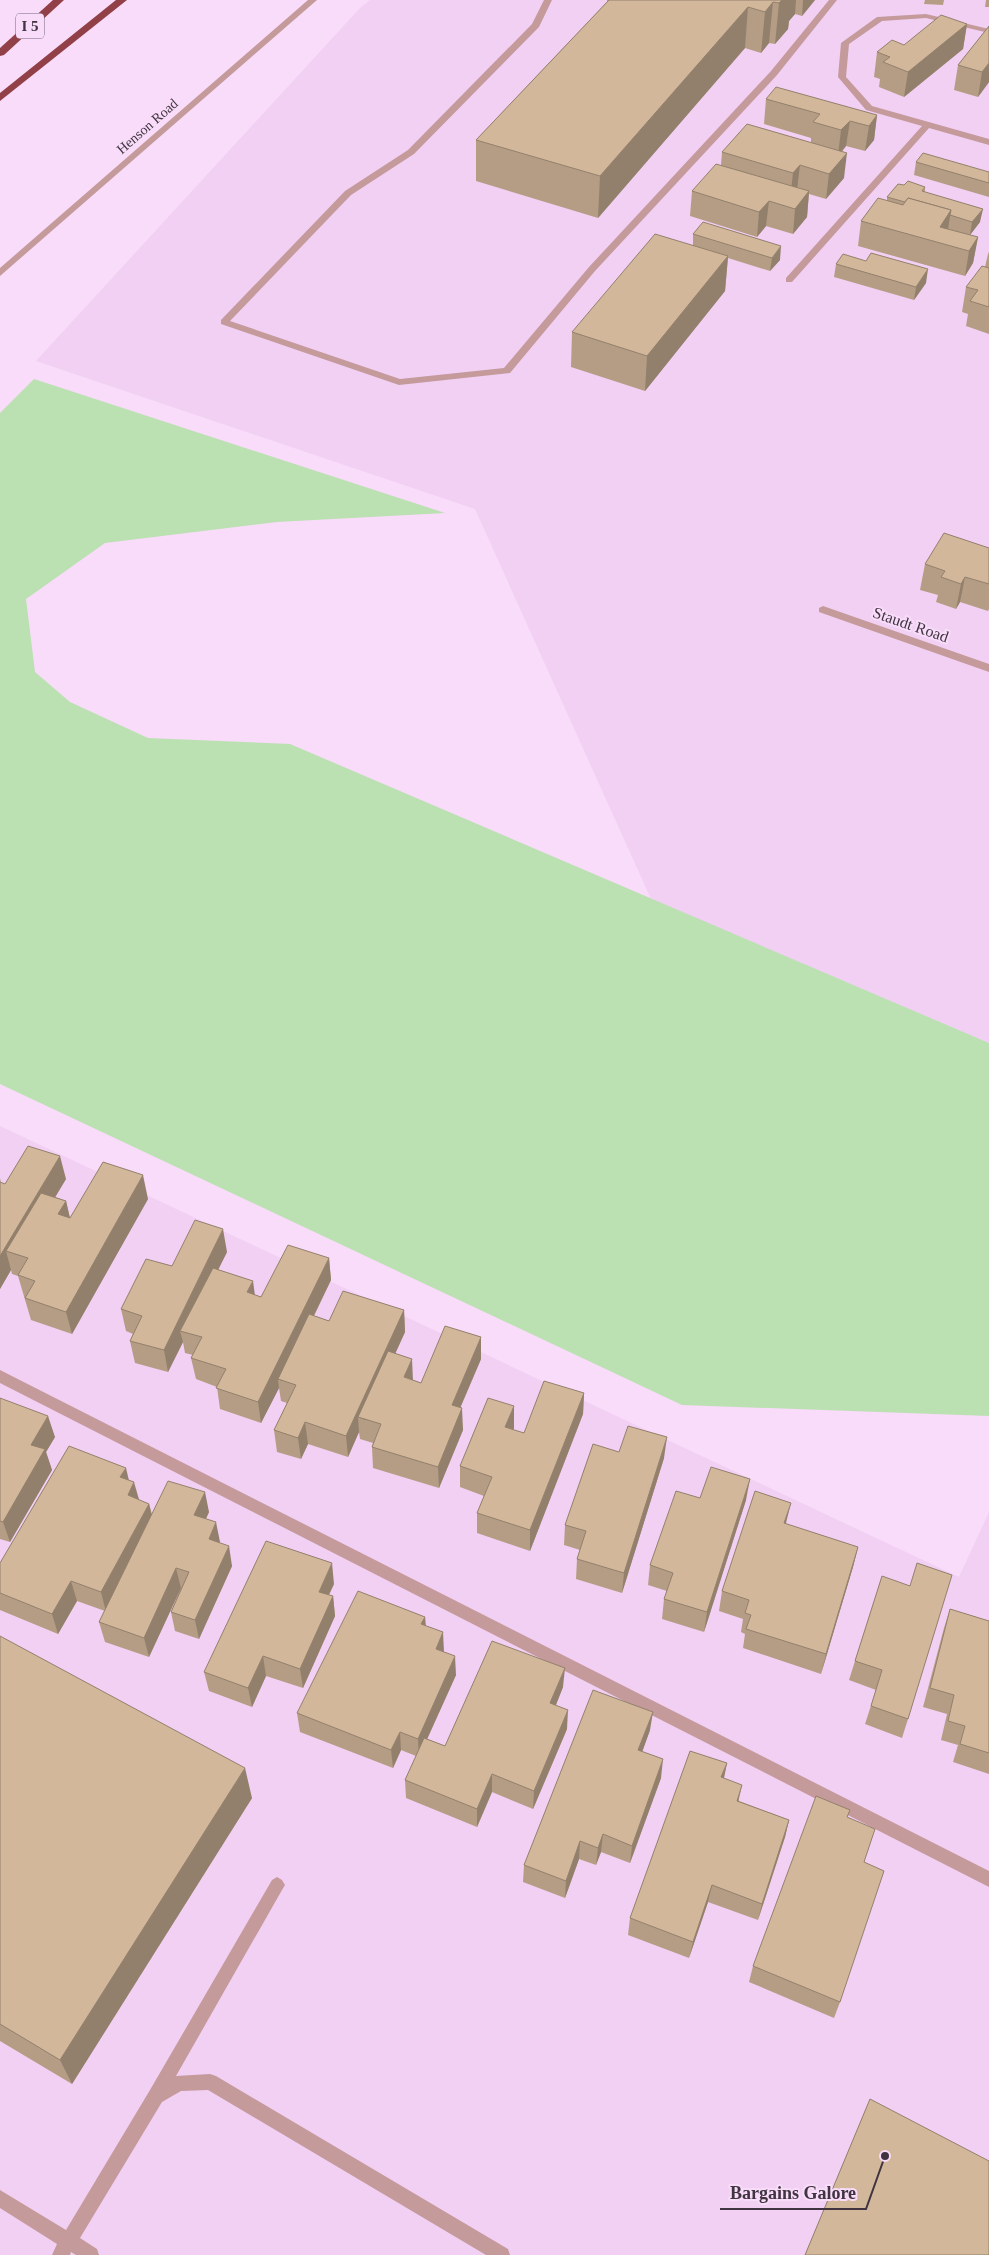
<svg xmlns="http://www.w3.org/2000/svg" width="989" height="2255" font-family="'Times New Roman',serif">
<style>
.built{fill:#f1d0f4}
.green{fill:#bbe0b2}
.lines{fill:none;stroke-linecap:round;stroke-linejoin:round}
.lane{fill:#c49a9b;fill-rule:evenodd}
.street{fill:#c49a9b;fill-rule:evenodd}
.highway{fill:#924047;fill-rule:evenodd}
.wall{fill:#b59d85}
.shaded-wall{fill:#93806c}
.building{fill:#d2b79b;stroke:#93806c}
.labels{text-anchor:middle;stroke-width:4;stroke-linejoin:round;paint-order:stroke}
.far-street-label{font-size:14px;fill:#3f3440;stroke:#f8dcf9}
.shield{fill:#f8dcf9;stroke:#766678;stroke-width:1}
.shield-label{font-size:15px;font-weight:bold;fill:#3f3440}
.street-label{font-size:16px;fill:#3f3440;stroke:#f8dcf9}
.leader{fill:none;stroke:#3f3440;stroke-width:2}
.callout-dot{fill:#3f3440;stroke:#f8dcf9;stroke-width:2}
.callout-label{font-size:18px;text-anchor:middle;font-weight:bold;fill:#3f3440;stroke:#f8dcf9;stroke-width:4;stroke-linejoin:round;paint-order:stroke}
</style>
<rect width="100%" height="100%" fill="#f8dcf9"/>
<g class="built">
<polygon points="370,0 989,0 989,1043 651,899 475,509 36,361 360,8"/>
<polygon points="0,1126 959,1577 989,1512 989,2255 0,2255"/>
</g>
<polygon class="green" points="34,379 445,513 277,522 105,543 26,599 35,672 70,702 148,738 290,744 989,1043 989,1416 682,1405 0,1084 0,413"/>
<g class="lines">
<g class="lane">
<polygon points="544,0 552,0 539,27 414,154 351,195 230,321 400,379 504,368 589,267 771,71 829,0 837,0 777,75 595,271 510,373 399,385 221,324 221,320 345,191 408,150 532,24"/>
<polygon points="926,14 989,29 989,33 926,18 882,21 849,44 846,77 872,106 989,139 989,145 929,128 792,282 786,282 786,278 922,126 866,110 838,77 841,43 877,17"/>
<polygon points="0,1370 989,1871 989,1887 0,1383"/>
<polygon points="277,1877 282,1880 285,1885 282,1890 176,2076 210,2074 216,2076 508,2249 510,2255 486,2255 208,2090 181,2091 162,2102 80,2238 97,2249 99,2255 76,2255 71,2252 70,2255 52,2255 57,2244 0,2208 0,2190 66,2230 150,2090 272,1880"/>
</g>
<g class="street">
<polygon points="308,0 317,0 0,276 0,268"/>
<polygon points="823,606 989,664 989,672 819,612 819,608"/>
</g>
<g class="highway">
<polygon points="53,0 64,0 4,55 0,56 0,48"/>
<polygon points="116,0 127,0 0,101 0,93"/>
</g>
</g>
<g class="wall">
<polygon points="607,0 815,0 802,16 795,14 789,21 788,29 775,44 769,43 761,53 745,48 598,218 476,181 476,140 607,2"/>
<polygon points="925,0 944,0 943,5 924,4"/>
<polygon points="986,0 989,0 989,7 985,7"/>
<polygon points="967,24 963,49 904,97 879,87 880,79 874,77 877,52 904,45"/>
<polygon points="989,26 989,82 978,97 954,90 958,65"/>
<polygon points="766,99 877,115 874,140 865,151 846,146 842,152 844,178 826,199 809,194 807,217 793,234 766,226 757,237 690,216 692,191 721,165 722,152 811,143 811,138 764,124"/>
<polygon points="916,162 989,172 989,197 914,175"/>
<polygon points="904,185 925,187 925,192 980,222 970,235 978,237 973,263 965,276 858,246 861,221 887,201 887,197"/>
<polygon points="693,234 780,260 770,271 728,258 725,291 645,391 571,367 572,332 693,245"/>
<polygon points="989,252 989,334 966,326 968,314 962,312 966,287 985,267 988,254"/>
<polygon points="836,264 926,283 914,300 834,277"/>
<polygon points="989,548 989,609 988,611 960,602 956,609 936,602 938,595 920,590 925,564"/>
<polygon points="0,1178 1,1183 5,1184 66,1179 55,1197 66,1201 70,1218 148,1199 72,1334 31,1320 18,1276 12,1274 11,1270 0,1289"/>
<polygon points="227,1252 218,1269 255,1295 261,1297 329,1258 331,1280 314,1316 329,1321 404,1310 405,1332 395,1354 413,1380 421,1383 481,1359 460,1408 463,1430 439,1488 373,1468 372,1447 373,1443 360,1439 359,1432 348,1457 308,1444 301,1459 277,1452 274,1430 287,1403 281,1401 279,1388 261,1423 220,1409 217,1387 196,1379 191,1358 193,1355 185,1353 183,1342 168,1372 135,1363 130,1341 133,1334 126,1331 121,1309 172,1266"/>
<polygon points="584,1393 583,1414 530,1551 477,1533 477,1513 484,1496 460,1487 460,1466 514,1428 513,1430 524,1433"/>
<polygon points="0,1398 55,1437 46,1452 52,1470 10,1542 0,1539"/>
<polygon points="619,1452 664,1458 622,1593 576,1579 577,1559 580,1550 564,1545 565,1525"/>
<polygon points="129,1480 139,1500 149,1504 152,1514 209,1512 206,1519 232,1566 199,1639 175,1631 171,1612 181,1588 149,1657 105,1642 99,1622 105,1611 77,1601 58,1634 0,1610 0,1563"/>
<polygon points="700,1498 746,1500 704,1632 662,1619 664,1599 667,1591 648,1585 650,1565"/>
<polygon points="786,1524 858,1547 853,1567 821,1674 743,1648 745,1634 741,1632 743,1619 719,1611 722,1591"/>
<polygon points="882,1576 908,1719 902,1738 865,1724 876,1690 849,1680 855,1661"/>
<polygon points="334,1584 329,1595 333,1596 335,1616 303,1688 266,1676 252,1707 209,1691 204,1672"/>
<polygon points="950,1609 989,1621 989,1774 953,1762 958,1745 941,1740 947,1714 923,1707 944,1628"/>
<polygon points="425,1617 426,1626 444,1652 456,1675 427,1739 445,1746 563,1687 556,1705 567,1729 533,1809 492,1792 477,1827 406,1798 405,1780 416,1756 401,1750 393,1768 300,1732 297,1713"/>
<polygon points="0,1636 252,1798 72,2084 0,2041"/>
<polygon points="650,1730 642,1752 661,1778 630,1863 601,1852 596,1865 579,1859 565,1898 523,1882 524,1865"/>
<polygon points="727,1763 724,1778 739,1801 789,1820 785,1837 758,1920 708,1902 689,1958 628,1935 630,1918"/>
<polygon points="864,1862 840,2002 834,2018 749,1982 753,1966"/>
<polygon points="870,2099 989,2255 805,2255"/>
</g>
<g class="shaded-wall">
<polygon points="782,0 796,0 795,14 789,21 788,29 775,44 779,3"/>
<polygon points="803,0 815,0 802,16"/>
<polygon points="773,2 769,43 761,53 765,12"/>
<polygon points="748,7 745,48 598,218 600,176"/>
<polygon points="967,24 963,49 904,97 908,72"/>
<polygon points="989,63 989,82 978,97 982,72"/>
<polygon points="877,115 874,140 865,151 869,126"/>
<polygon points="850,121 846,146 838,155 841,130"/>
<polygon points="847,153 844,178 826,199 829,174"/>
<polygon points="800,165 797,190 790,199 793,173"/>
<polygon points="809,191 807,217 793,234 795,209"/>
<polygon points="769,201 766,226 757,237 759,212"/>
<polygon points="983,209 980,222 970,235 972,222"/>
<polygon points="951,210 947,236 940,227"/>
<polygon points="978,237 973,263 965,276 969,251"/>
<polygon points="781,246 780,260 770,271 772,258"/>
<polygon points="728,256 725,291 645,391 647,356"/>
<polygon points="928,269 926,283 914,300 916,287"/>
<polygon points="965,577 960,602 956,609 961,584"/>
<polygon points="60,1156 66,1179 20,1256 6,1251 11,1270 0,1289 0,1256"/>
<polygon points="143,1175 148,1199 72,1334 66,1312"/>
<polygon points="66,1201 71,1223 58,1214"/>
<polygon points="223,1229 227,1252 187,1333 180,1331 183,1342 168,1372 164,1350"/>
<polygon points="329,1258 331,1280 282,1381 278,1379 279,1388 261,1423 258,1402"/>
<polygon points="253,1281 256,1303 247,1292"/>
<polygon points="404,1310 405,1332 365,1420 358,1417 359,1432 348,1457 346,1436"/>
<polygon points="481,1337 481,1359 452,1427 452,1405"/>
<polygon points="412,1359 413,1381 404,1377"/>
<polygon points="584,1393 583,1414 530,1551 530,1530"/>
<polygon points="514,1406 514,1428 505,1449 505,1427"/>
<polygon points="462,1408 463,1430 439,1488 438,1467"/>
<polygon points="48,1416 55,1437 46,1452 52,1470 10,1542 3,1522 31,1445"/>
<polygon points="305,1422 308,1444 301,1459 298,1438"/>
<polygon points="667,1437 664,1458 622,1593 624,1573"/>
<polygon points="126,1468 131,1489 120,1477"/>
<polygon points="750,1479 746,1500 704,1632 707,1612"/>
<polygon points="134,1482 140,1503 128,1495"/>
<polygon points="205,1492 209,1512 198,1535 194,1515"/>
<polygon points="791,1503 786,1523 779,1544 784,1523"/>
<polygon points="149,1504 154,1525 106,1612 101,1592"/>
<polygon points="216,1522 220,1542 213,1559 209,1539"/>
<polygon points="229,1546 232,1566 199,1639 195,1620"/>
<polygon points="858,1547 853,1567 821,1674 826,1654"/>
<polygon points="332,1563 334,1584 321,1611 319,1592"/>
<polygon points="176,1568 181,1588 149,1657 144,1638"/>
<polygon points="71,1581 77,1601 58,1634 52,1614"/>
<polygon points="333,1596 335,1616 303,1688 300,1669"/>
<polygon points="425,1617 426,1636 421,1624"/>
<polygon points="443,1632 444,1652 436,1649"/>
<polygon points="263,1656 266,1676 252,1707 248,1688"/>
<polygon points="455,1656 456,1675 419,1757 418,1739"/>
<polygon points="565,1668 563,1687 549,1722 550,1703"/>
<polygon points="568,1710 567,1729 533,1809 534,1791"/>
<polygon points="653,1712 650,1730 636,1769 638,1750"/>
<polygon points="400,1732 401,1750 393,1768 391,1750"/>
<polygon points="663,1759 661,1778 630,1863 632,1846"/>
<polygon points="727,1763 723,1782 721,1777"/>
<polygon points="245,1768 252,1798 72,2084 60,2060"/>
<polygon points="492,1774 492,1792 477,1827 477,1809"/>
<polygon points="742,1785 738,1803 737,1801"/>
<polygon points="789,1820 785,1837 758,1920 762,1904"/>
<polygon points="603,1834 601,1852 596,1865 598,1848"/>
<polygon points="580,1841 579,1859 565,1898 566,1881"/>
<polygon points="712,1885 708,1902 689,1958 693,1942"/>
</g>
<g class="building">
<polygon points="609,0 782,0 779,3 773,2 765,12 748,7 600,176 476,140"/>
<polygon points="941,15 967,24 908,72 883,62 890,57 877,52 892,40 904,45"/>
<polygon points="989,26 989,63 982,72 958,65"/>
<polygon points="776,87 877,115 869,126 850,121 841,130 813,122 820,114 766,99"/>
<polygon points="747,124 847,153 829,174 800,165 793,173 722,152"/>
<polygon points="923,153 989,172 989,183 916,162"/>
<polygon points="716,164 809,191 795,209 769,201 759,212 692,191"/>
<polygon points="908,181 925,187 922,191 983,209 972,222 950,215 951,210 908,198 905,202 887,197 898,184 904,185"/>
<polygon points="878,198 903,205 908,198 951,210 940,227 978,237 969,251 861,221"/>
<polygon points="703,222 781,246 772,258 693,234"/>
<polygon points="655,234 728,256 647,356 572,332"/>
<polygon points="871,253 928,269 916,287 836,264 843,254 866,261"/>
<polygon points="982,266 989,268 989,307 970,301 978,290 966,287"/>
<polygon points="944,533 989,548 989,584 965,577 961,584 941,577 945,571 925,564"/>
<polygon points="28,1146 60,1156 0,1256 0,1182 5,1184"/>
<polygon points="103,1162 143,1175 66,1312 25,1298 35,1281 18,1275 28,1258 6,1251 41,1193 66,1201 58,1214 70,1218"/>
<polygon points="195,1220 223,1229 164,1350 130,1341 142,1316 121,1309 146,1259 172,1266"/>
<polygon points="288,1245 329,1258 258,1402 216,1388 226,1369 191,1358 202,1337 180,1331 213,1268 253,1281 247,1292 261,1297"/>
<polygon points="343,1291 404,1310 346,1436 305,1422 298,1438 274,1430 296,1385 278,1379 309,1314 329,1321"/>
<polygon points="445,1326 481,1337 452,1405 462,1408 438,1467 372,1447 381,1424 358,1417 388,1351 412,1359 404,1377 421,1383"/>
<polygon points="544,1381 584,1393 530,1530 477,1513 492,1477 460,1466 488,1398 514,1406 505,1427 524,1433"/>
<polygon points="0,1398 48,1416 31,1445 45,1449 3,1522 0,1521"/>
<polygon points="628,1426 667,1437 624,1573 577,1559 586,1531 565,1525 593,1444 619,1452"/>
<polygon points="69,1446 126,1468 120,1477 134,1482 128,1495 149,1504 101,1592 71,1581 52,1614 0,1593 0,1563"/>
<polygon points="711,1467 750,1479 707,1612 664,1599 673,1573 650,1565 676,1491 700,1498"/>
<polygon points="168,1481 205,1492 194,1515 216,1522 209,1539 229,1546 195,1620 171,1612 189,1572 176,1568 144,1638 99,1622"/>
<polygon points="755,1491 791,1503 784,1523 858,1547 826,1654 746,1629 751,1615 745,1613 749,1600 722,1591"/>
<polygon points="266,1541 332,1563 319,1592 333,1596 300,1669 263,1656 248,1688 204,1672"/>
<polygon points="917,1563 952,1575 908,1719 871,1706 882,1670 855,1661 882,1576 910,1586"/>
<polygon points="358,1591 425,1617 421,1624 443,1632 436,1649 455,1656 418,1739 400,1732 391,1750 297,1713"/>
<polygon points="950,1609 989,1621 989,1753 960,1744 965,1726 948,1721 954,1695 930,1688"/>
<polygon points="0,1636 245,1768 60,2060 0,2024"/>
<polygon points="492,1641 565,1668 550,1703 568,1710 534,1791 492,1774 477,1809 405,1780 424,1738 445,1746"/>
<polygon points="593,1690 653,1712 638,1750 663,1759 632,1846 603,1834 598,1848 580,1841 566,1881 524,1865"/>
<polygon points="690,1751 727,1763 721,1777 742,1785 737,1801 789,1820 762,1904 712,1885 693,1942 630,1918"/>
<polygon points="816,1796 850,1810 847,1817 875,1829 864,1862 884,1871 840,2002 753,1966"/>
<polygon points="870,2099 989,2161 989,2255 805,2255"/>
</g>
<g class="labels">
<g class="far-street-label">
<text transform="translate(147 126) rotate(-41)" y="5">Henson Road</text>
</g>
<rect class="shield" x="16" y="13.5" width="28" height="25" rx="4"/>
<g class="shield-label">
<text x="30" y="31">I 5</text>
</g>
<g class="street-label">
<text transform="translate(911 624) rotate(19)" y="6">Staudt Road</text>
</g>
</g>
<path class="leader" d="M885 2156L866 2209H720"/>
<circle class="callout-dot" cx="885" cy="2156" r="5"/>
<g class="callout-label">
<text x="793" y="2199">Bargains Galore</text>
</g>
</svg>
